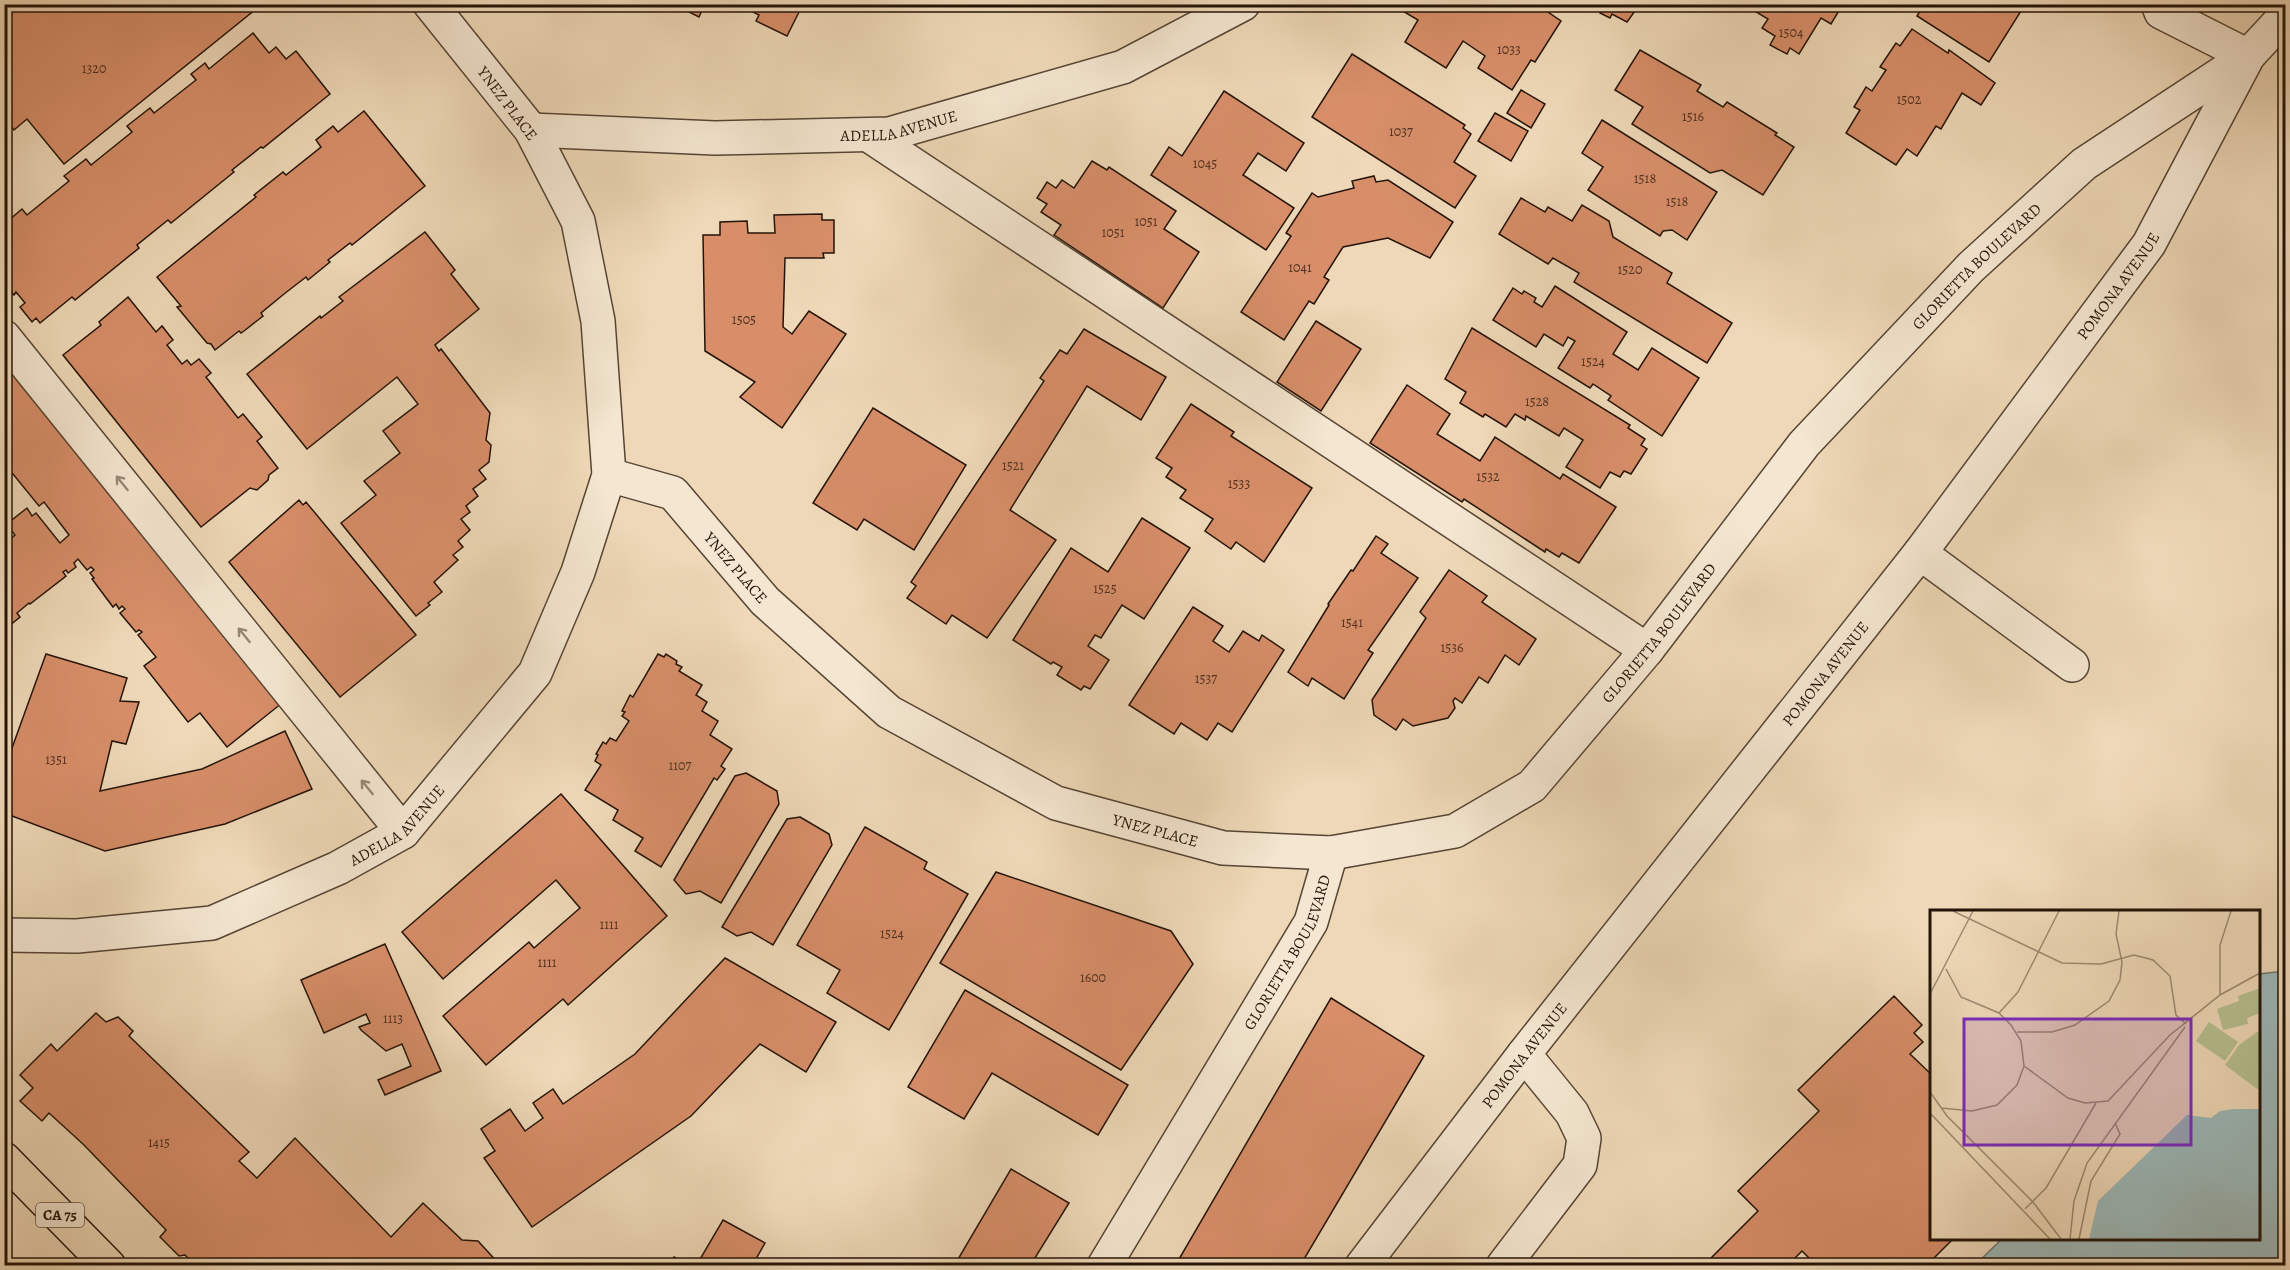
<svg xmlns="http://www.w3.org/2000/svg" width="2290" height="1270" font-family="Alegreya,serif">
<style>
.water{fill:#9cb8b8;stroke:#6c7672;stroke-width:1.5}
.building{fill:#d78e69;stroke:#241409;stroke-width:1.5}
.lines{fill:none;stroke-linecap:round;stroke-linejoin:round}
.minor-casing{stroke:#564534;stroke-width:36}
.highway-casing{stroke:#241409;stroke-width:36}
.minor{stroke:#f4e6d0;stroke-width:33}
.highway{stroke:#eed8b7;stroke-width:33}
.oneway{stroke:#968876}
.labels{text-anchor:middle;stroke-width:4.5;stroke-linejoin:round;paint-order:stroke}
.number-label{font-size:14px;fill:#513221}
.shield{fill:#f4e6d0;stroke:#625345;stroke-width:1.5}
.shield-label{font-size:15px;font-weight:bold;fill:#241409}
.street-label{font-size:16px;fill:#241409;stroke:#f4e6d0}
.inset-road{fill:none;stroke:#9d8a71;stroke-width:1.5}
.view{fill:#7b2cbf;fill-opacity:0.15;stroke:#7b2cbf;stroke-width:3}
.inset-edge{fill:none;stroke:#241409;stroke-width:3}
</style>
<rect width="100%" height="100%" fill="#eed8b7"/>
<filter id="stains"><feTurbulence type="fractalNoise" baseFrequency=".00333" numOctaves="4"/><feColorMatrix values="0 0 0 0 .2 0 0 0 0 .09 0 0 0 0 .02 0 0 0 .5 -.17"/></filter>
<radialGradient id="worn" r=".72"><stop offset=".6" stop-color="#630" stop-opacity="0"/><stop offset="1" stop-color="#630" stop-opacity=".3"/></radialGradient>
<polygon class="water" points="2285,971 2285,1265 1975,1265 2002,1239 2258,1238 2259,974"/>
<g class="building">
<polygon points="22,4 253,4 256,9 64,164 27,119 14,130 4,117 4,19"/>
<polygon points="673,4 705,4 699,17"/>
<polygon points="738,4 803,4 787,36 756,21 759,15"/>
<polygon points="1398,4 1536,4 1561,21 1535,62 1531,60 1512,90 1478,68 1485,56 1463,41 1446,68 1405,42 1418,20 1396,7"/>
<polygon points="1599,4 1640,4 1627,22 1612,14 1610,18 1600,13 1604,8"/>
<polygon points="1743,4 1843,4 1831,24 1821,18 1799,54 1790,48 1787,54 1770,45 1775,36 1762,28 1768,19"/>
<polygon points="1924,4 2011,4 2021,11 1989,62 1917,16"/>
<polygon points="1912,29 1948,53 1949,50 1995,83 1981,105 1962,93 1941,129 1936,126 1917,156 1907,149 1896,165 1846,133 1860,110 1854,107 1866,87 1872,91 1886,70 1880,67 1896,43 1900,46"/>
<polygon points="253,33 269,53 276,47 286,59 296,51 330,94 263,148 261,147 232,170 234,172 171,223 168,220 137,245 139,248 75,300 72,297 40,323 36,318 32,322 20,307 25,303 16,292 14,295 4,284 4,234 12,227 8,221 22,209 27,215 69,181 64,176 86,159 91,165 132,132 127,126 150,108 154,113 196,80 191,74 205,63 209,69"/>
<polygon points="1640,50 1701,85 1697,91 1723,107 1727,102 1777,133 1775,135 1794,147 1763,195 1722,170 1710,173 1632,124 1643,107 1615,90"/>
<polygon points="1352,54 1465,125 1463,128 1471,134 1454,162 1476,176 1455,208 1312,117"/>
<polygon points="1521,90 1545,104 1531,128 1507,113"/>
<polygon points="1224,91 1304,143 1286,171 1258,153 1243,175 1294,208 1266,250 1151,175 1169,147 1182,156"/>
<polygon points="364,111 425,186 352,245 350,243 328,260 330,262 308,280 306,277 284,294 261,313 263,316 244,331 241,333 239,331 215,350 211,344 207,343 177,307 181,306 157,277 256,197 254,195 283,172 286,175 321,147 316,140 333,126 338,132"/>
<polygon points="1495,113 1528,131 1511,161 1478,141"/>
<polygon points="1602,120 1717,192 1687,240 1672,230 1663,231 1660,236 1588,190 1603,167 1582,153"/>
<polygon points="1092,161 1107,170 1109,167 1176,211 1164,229 1199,252 1163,308 1054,235 1061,225 1041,212 1047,204 1037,198 1047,182 1056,188 1062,180 1074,188"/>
<polygon points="1374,176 1376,182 1388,180 1453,222 1430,258 1388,238 1343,247 1324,277 1329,280 1314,304 1309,301 1284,340 1241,312 1291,236 1286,233 1312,193 1318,197 1354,188 1352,181"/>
<polygon points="1521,198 1545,212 1548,207 1572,221 1582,205 1609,221 1613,237 1672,273 1667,283 1732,323 1707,363 1574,282 1579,273 1553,258 1548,264 1499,234"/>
<polygon points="822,214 822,220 834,220 834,253 823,253 824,258 785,258 783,327 792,334 809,311 846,334 782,428 740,397 755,382 705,351 703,235 720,235 720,222 747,221 748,233 775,233 774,215"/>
<polygon points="425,232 455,270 451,274 479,309 435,345 439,351 441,349 490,413 486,440 491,445 489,462 479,470 486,479 473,489 478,496 466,506 470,512 461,519 470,530 458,541 463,547 453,555 458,560 434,582 442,592 428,603 430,605 416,616 341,523 376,495 364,481 400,453 383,431 418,404 397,377 307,449 247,374 320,316 321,318 343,301 339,297"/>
<polygon points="1555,286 1627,332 1613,354 1638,370 1652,348 1699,378 1662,436 1608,400 1611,396 1593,384 1590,388 1558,368 1575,341 1568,337 1563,346 1544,334 1536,347 1493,320 1513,288 1522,294 1524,291 1536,298 1534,302 1542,307"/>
<polygon points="128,297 156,332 162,326 173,340 167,345 182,364 187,360 191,365 199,359 211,373 206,377 238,418 243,414 262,437 257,441 278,468 269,475 268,480 257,490 250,488 201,527 63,355 101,325 99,322"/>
<polygon points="1316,321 1361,349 1321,411 1277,382"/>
<polygon points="1472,328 1630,425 1628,428 1645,439 1641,445 1647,449 1631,474 1624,471 1620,477 1610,472 1600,488 1566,467 1583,440 1564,428 1559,436 1526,416 1525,420 1515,414 1506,427 1485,414 1483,417 1460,403 1466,392 1445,379"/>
<polygon points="1084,329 1166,377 1141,420 1087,386 1010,510 1056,540 987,638 952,615 946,624 907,598 916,586 911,582 1044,381 1040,378 1060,350 1067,354"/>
<polygon points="4,355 282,703 227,747 200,713 188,722 144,666 156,657 138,635 142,632 139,630 136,632 120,613 125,609 122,606 119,609 116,604 113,607 92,579 94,578 90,573 94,570 91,567 87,570 78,559 74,563 76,567 68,573 66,570 63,572 66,576 30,604 29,603 17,613 20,617 4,630 4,544 15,535 7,524 27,508 32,516 36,513 60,543 69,535 44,502 39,506 4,463"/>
<polygon points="1407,385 1450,414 1437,434 1480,461 1495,437 1560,479 1563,474 1616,507 1579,563 1562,553 1559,557 1546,549 1545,552 1464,499 1462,502 1370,443"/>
<polygon points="1191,404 1234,432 1231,436 1312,488 1264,562 1236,542 1231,549 1205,531 1213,519 1180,498 1186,490 1166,477 1172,468 1156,458"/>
<polygon points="873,408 966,465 914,550 864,519 857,530 813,503"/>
<polygon points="299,500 303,505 306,502 416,635 340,697 229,562"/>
<polygon points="1142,518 1190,548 1144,619 1122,605 1101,638 1095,635 1088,646 1109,660 1090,689 1084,686 1081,690 1057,675 1062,667 1053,662 1051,664 1013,640 1071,548 1108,572"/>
<polygon points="1376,536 1388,544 1381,553 1418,578 1368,650 1373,653 1344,699 1312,678 1308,686 1288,672 1329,605 1328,604 1351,570 1353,571"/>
<polygon points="1449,570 1487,596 1482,602 1536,639 1519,665 1505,655 1488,683 1479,677 1462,703 1455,698 1453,701 1455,708 1448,718 1413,726 1403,719 1396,730 1374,715 1372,700 1426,618 1420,612"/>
<polygon points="1193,607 1223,626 1213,641 1229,652 1243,631 1259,641 1262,635 1284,650 1232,732 1218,723 1207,740 1181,723 1174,734 1129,705"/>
<polygon points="46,654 127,678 120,701 139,702 126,744 112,741 100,791 202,769 285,731 312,789 225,824 105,851 4,813 4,744 12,748"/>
<polygon points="658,654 664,657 666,654 677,661 676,664 682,667 679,671 702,685 696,695 707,702 702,711 718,721 710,735 732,749 721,766 725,769 717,780 714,778 661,867 635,851 643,838 613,820 618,810 585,790 601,765 595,761 598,755 596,754 603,742 606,744 610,738 616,741 629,721 622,716 625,712 622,711 630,695 633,697"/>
<polygon points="746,773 777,791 779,804 721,903 700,891 686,894 674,880 735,776"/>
<polygon points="561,794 667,916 568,1005 563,999 486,1065 443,1016 529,942 534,948 580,908 556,880 443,979 402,932"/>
<polygon points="800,817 829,834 832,845 773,945 751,932 737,936 722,927 787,819"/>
<polygon points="865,827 927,862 924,869 968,894 889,1030 827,993 840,970 797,945"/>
<polygon points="996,872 1171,931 1193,964 1121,1070 940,963"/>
<polygon points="385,944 441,1071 385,1095 378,1080 411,1066 402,1044 386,1051 361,1030 359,1027 370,1023 366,1014 324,1033 301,980"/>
<polygon points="725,958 836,1022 806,1072 760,1044 691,1116 532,1227 484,1158 495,1151 481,1129 510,1109 525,1131 543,1118 533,1103 553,1089 563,1104 635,1054"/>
<polygon points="965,990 1128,1085 1098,1135 992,1073 964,1119 908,1087"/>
<polygon points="1894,996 1922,1025 1914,1033 1923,1042 1910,1054 1932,1075 1932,1238 1954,1238 1926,1266 1817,1266 1802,1251 1787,1266 1703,1266 1758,1211 1738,1191 1819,1111 1798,1090"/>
<polygon points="1331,998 1424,1056 1300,1266 1175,1266"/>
<polygon points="96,1013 106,1022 118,1017 133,1031 129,1036 249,1152 239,1161 257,1178 295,1138 391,1237 423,1203 462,1240 478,1241 500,1265 196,1266 185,1255 179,1256 160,1237 166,1230 84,1145 49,1113 42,1121 20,1101 33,1088 20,1075 51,1044 57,1051"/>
<polygon points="1011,1169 1069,1203 1030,1266 954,1266"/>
<polygon points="723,1220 765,1243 752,1266 696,1266"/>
<polygon points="674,1257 689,1266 670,1266"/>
</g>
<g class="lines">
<g class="minor-casing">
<g id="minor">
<polyline points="2158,4 2161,12 2248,56"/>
<path id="s1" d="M531 130 715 138 889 134 1123 67 1243 4"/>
<polyline points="870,136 1647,650"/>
<polyline points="4,337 403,832"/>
<path id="s2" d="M609 475 673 493 765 601 889 712 1056 803 1223 848 1331 853 1455 831 1532 786 1647 650 1804 444 1971 267 2084 164 2248 56 2286 15"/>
<polyline points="1920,553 2072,665"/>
<path id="s3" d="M4 935 77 936 212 923 338 868 403 832 535 673 578 572 609 475 598 321 578 221 531 130 430 4"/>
<path id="s4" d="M1104 1266 1311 922 1331 853"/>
<path id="s5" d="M1362 1266 1524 1054 1920 553 2149 244 2246 60"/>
<polyline points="1503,1266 1580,1165 1584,1138 1572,1113 1524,1054"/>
</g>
</g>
<g class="highway-casing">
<polyline id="highway" points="4,1159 109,1266"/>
</g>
<use href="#minor" class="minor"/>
<use href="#highway" class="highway"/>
</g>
<defs><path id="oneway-shaft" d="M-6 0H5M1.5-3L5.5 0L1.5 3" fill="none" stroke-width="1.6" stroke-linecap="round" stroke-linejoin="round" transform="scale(1.5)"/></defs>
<g class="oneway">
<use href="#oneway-shaft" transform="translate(122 483) rotate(-129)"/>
<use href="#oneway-shaft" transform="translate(244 635) rotate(-129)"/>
<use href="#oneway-shaft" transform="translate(367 787) rotate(-129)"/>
</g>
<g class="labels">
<g class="number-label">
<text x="1791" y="37">1504</text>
<text x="1509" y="54">1033</text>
<text x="94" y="73">1320</text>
<text x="1909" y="104">1502</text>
<text x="1693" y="121">1516</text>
<text x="1401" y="136">1037</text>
<text x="1205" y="168">1045</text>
<text x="1645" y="183">1518</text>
<text x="1677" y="206">1518</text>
<text x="1146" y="226">1051</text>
<text x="1113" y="237">1051</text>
<text x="1300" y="272">1041</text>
<text x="1630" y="274">1520</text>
<text x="744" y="324">1505</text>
<text x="1593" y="366">1524</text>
<text x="1537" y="406">1528</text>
<text x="1013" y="470">1521</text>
<text x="1488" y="481">1532</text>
<text x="1239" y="488">1533</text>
<text x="1105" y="593">1525</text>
<text x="1352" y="627">1541</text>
<text x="1452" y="652">1536</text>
<text x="1206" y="683">1537</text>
<text x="56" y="764">1351</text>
<text x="680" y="770">1107</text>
<text x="609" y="929">1111</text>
<text x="892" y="938">1524</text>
<text x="547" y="967">1111</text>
<text x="1093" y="982">1600</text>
<text x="393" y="1023">1113</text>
<text x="159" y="1147">1415</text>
</g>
<rect class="shield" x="36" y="1203" width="48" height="24" rx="4.5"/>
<g class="shield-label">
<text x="60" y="1220">CA 75</text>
</g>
<g class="street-label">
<text transform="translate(508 103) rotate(53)" y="6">YNEZ PLACE</text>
<text dy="6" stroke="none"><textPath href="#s1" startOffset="369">ADELLA AVENUE</textPath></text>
<text dy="6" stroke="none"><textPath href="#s2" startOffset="1746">GLORIETTA BOULEVARD</textPath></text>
<text dy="6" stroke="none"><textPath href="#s5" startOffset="1238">POMONA AVENUE</textPath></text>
<text dy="6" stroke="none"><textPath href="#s2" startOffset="164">YNEZ PLACE</textPath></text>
<text dy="6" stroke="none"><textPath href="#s2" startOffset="1260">GLORIETTA BOULEVARD</textPath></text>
<text dy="6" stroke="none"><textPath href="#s5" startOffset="752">POMONA AVENUE</textPath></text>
<text dy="6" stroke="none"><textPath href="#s3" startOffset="420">ADELLA AVENUE</textPath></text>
<text dy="6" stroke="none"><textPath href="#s2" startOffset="668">YNEZ PLACE</textPath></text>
<text dy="6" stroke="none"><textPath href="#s4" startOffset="364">GLORIETTA BOULEVARD</textPath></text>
<text dy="6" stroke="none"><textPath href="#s5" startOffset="266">POMONA AVENUE</textPath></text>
</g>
</g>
<g transform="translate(1930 910)">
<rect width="330" height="330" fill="#eed8b7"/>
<path d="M330 78V103L317 108 318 114 293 120 287 99 309 91 308 86ZM279 112 308 132 295 151 266 131ZM330 120V181L295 155 309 135Z" fill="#b6bf90"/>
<path d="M304 199H330V329H159L168 291 257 205 281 208 290 201Z" fill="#9cb8b8"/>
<path class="inset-road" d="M23 1 132 53 171 54 204 45 223 50 240 66 246 105 256 114M0 84 43 1M290 85V35L301 1M69 103 88 82 129 1M87 122H122L145 115 179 91 190 70 192 52 186 24 189 1M94 156 138 188 155 193 178 191 240 125 290 85 330 63M0 182 17 206 103 292 131 329M11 198 42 201 67 195 87 175 94 156 91 131 81 115 69 103 31 87 16 59M0 203 120 329M95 299 116 278 166 193M140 329 144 291 157 253 255 117M149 329 161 271 190 224 185 213"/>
<path class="view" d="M34 109H261V235H34Z"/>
<rect width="330" height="330" class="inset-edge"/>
</g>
<rect width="2290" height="1270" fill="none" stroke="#eed8b7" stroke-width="24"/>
<rect x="6" y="6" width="2278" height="1258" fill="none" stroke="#241409" stroke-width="3"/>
<rect x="12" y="12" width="2266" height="1246" fill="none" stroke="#241409" stroke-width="1.5"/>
<rect width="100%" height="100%" filter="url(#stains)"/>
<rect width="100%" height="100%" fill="url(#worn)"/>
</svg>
